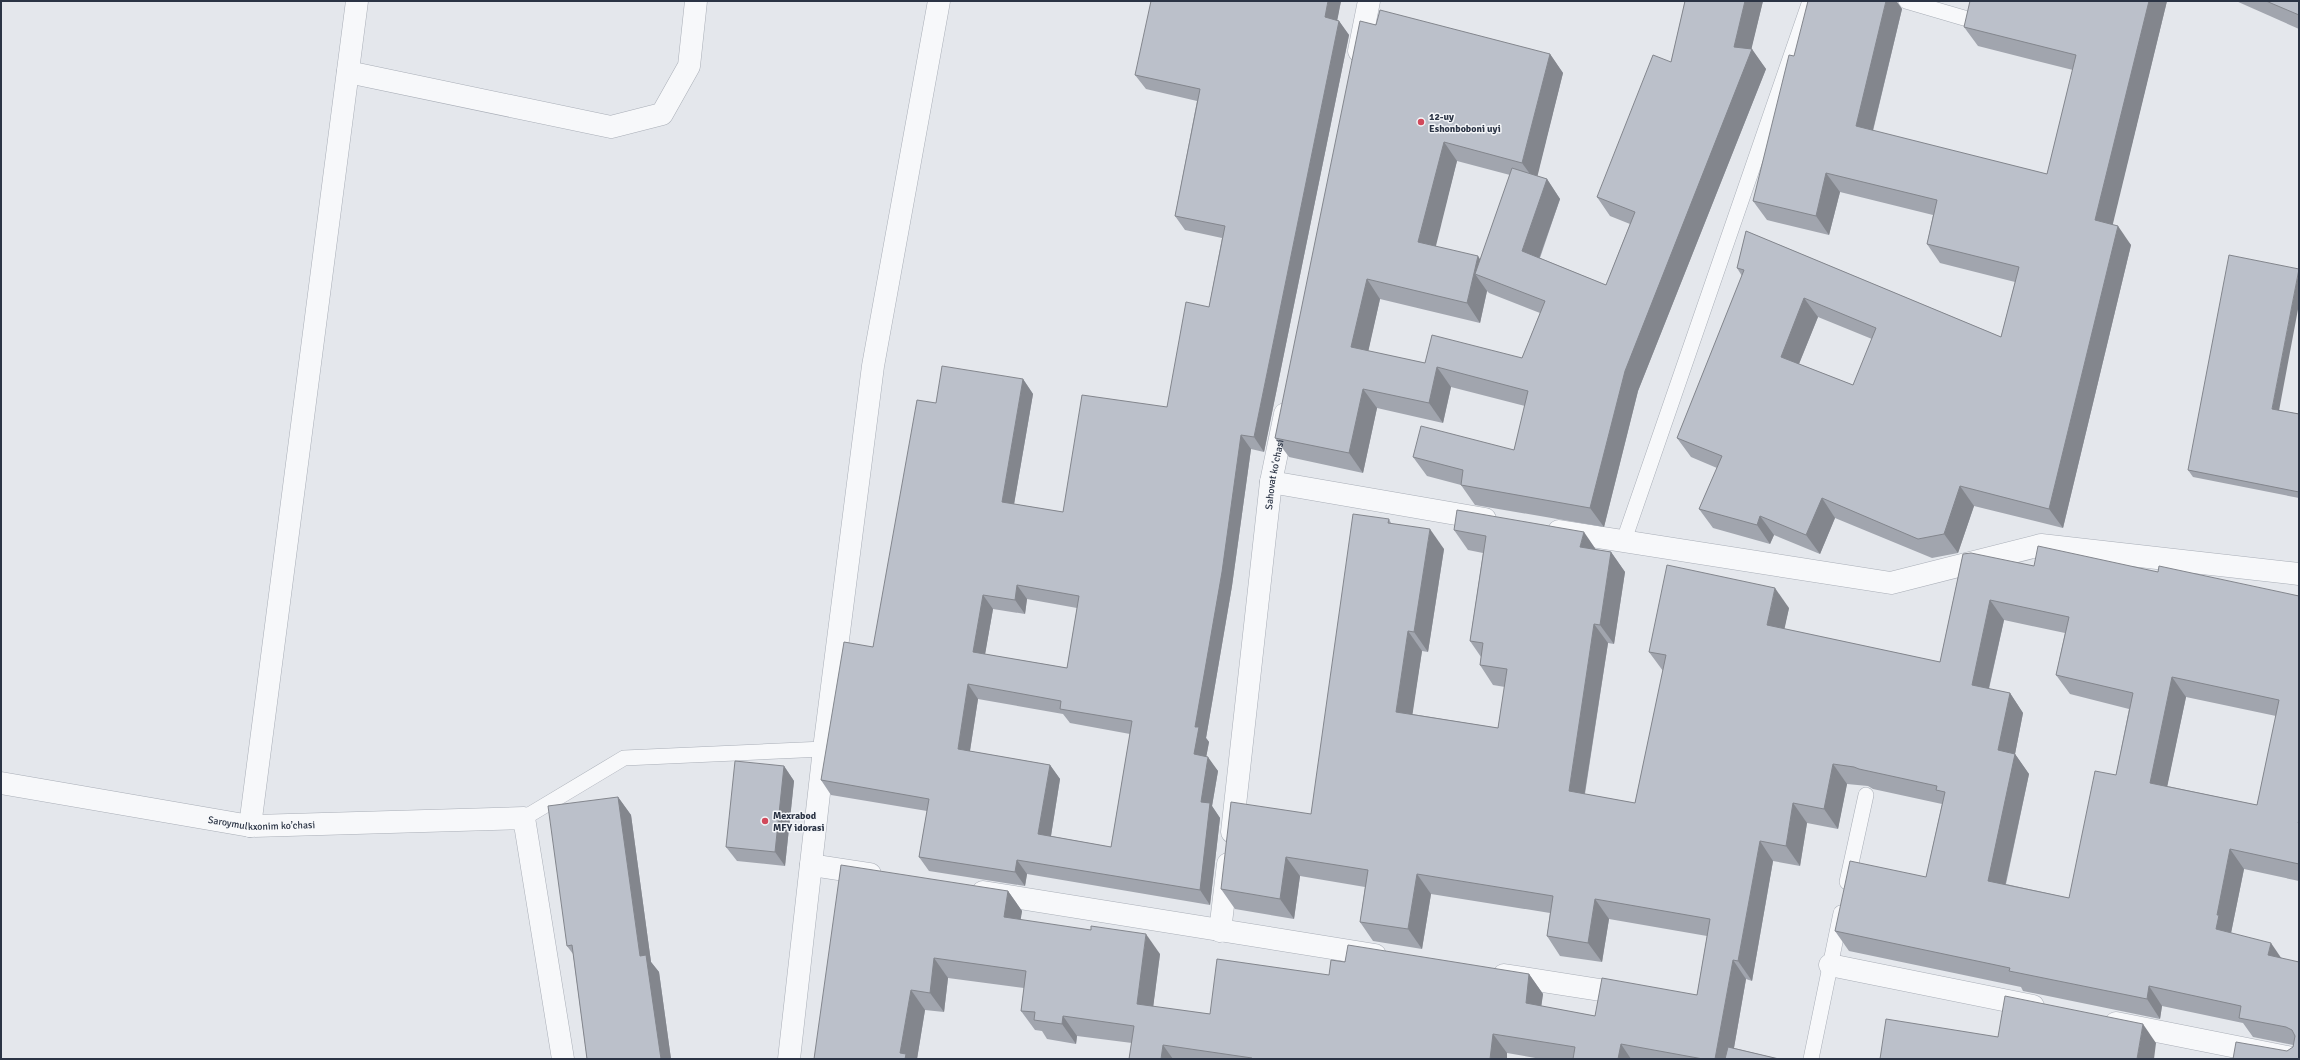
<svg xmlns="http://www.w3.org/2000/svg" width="2300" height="1060" font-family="Signika,sans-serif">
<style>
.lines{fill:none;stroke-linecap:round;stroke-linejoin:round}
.service-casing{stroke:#a9aeb7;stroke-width:16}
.minor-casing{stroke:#a9aeb7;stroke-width:23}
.service{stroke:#f7f8fa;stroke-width:15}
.minor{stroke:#f7f8fa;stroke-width:22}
.wall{fill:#a1a5ae;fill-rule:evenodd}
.shaded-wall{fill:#83868d}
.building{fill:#bbc0ca;stroke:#83868d;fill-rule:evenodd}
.poi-dot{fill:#d1495b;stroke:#f4f6f9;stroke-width:1.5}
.labels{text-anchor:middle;stroke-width:3;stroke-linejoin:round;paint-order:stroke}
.poi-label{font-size:10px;font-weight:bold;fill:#2b3445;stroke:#f4f6f9;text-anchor:start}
.street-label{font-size:10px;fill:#2b3445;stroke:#f4f6f9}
</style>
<rect width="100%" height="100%" fill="#e4e7ec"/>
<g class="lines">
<g class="service-casing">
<g id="service">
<polyline points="1906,1 1964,18"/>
<polyline points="1623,543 1810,1"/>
<polyline points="524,818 624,758 824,749"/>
<polyline points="1847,882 1866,795"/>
<polyline points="1811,1059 1841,913"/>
</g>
</g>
<g class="minor-casing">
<g id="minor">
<polyline points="1359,51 1369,1"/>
<polyline points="348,72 611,127 662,114 689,66 696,1"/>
<polyline points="1271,482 1485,519"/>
<polyline points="1559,531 1891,583 2041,545 2299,574"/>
<path id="s1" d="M1 783 250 826 524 818 563 1059"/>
<polyline points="250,826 357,1"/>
<path id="s2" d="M1232 832 1271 482 1285 414"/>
<polyline points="811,865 870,874"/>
<polyline points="983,892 1375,955"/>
<polyline points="1220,931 1228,864"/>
<polyline points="1830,965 2033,1006"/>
<polyline points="1504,975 1600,990"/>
<polyline points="2116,1023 2297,1059"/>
<polyline points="789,1059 824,749 873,366 939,1"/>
</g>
</g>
<use href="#service" class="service"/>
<use href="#minor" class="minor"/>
</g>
<g class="wall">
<path d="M1341 1 1337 20 1339 21 1349 35 1264 452 1251 449 1232 586 1206 738 1209 742 1206 757 1218 771 1212 806 1220 818 1210 905 1027 874 1025 886 929 871 919 857 927 811 831 795 821 780 873 647 936 403 1023 379 1033 394 1014 504 1063 512 1167 407 1209 307 1222 238 1185 230 1175 216 1197 101 1146 89 1135 75ZM1027 599 1077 608 1067 668 985 654 993 609 1025 614ZM978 699 1063 714 1070 723 1130 734 1111 847 1051 836 1060 779 1050 765 970 751Z"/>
<path d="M1685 1H1763L1751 49 1766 69 1638 391 1604 527 1475 505 1461 485 1427 476 1413 457 1514 450 1525 406 1451 387 1443 423 1377 408 1363 473 1289 457 1275 438 1376 25 1550 54 1563 73 1537 176 1547 179 1560 199 1540 258 1606 285 1630 224 1610 216 1597 197 1671 62ZM1457 161 1510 175 1480 260 1435 246ZM1487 291 1489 293 1540 313 1522 358 1425 363 1368 351 1380 299 1480 323Z"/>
<path d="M2167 1 2112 225 2131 245 2063 528 1974 506 1958 553 1932 558 1835 518 1820 554 1774 535 1770 544 1713 528 1699 509 1717 468 1691 457 1677 438 1742 276 1737 268 1746 231 2001 337 2015 282 1940 263 1927 244 1933 215 1840 192 1829 235 1767 220 1753 201 1794 56 1897 2 1902 9 1873 131 2047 174 2073 70 1978 46 1964 27ZM1818 317 1872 339 1853 385 1799 364Z"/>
<polygon points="2236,1 2299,1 2299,29"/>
<polygon points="2279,410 2299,414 2299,498 2193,477 2188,470"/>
<path d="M1389 519 1391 523 1444 549 1428 652 1422 651 1412 714 1498 728 1505 687 1493 685 1480 665 1481 657 1470 641 1483 553 1468 550 1454 530 1611 552 1625 572 1614 644 1608 643 1585 794 1635 803 1663 671 1649 652 1789 608 1784 629 1940 662 1963 554 2034 566 2158 572 2299 596V881L2244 869 2231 933 2282 958 2299 1059 2287 1051 2293 1047V1045L2253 1037 2243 1023 2162 1006 2160 1019 2023 991 2021 987 1849 951 1835 931 1926 877 1942 804 1873 789 1868 786 1847 784 1838 829 1807 823 1800 866 1773 861 1752 981 1746 979 1734 1048 1779 1059H1541L1507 1053V1059H1129L1132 1043 1077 1036 1076 1044 1047 1039 1042 1031 1035 1030 1021 1011 1024 988 948 978 944 1012 925 1010 917 1059H814L1008 891 1022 911 1020 920 1160 954 1153 1007 1210 1014 1329 975 1345 962 1529 974 1543 994 1541 1006 1595 1016 1697 995 1707 936 1609 919 1602 962 1560 956 1547 936 1550 913 1431 894 1422 949 1373 941 1360 922 1365 887 1300 876 1294 919 1235 909 1221 889 1311 814ZM2004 620 2065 633 2056 675 2070 694 2129 709 2116 775 2069 898 2006 884 2029 774 2015 754 2023 713 2010 693 1989 689ZM2186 697 2276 716 2257 805 2167 786Z"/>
<polygon points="784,766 794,781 785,866 737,861 726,847"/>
<polygon points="618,797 631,815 651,962 659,972 671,1059 587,1059 573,954 567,946"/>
</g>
<g class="shaded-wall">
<polygon points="1328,1 1341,1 1335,32 1325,17"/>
<polygon points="1745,1 1763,1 1750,55 1752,49 1766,69 1638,391 1604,527 1590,508 1625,371 1734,47"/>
<polygon points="1886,1 1897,1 1897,2 1902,9 1869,146 1856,126"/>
<polygon points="2149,1 2167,1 2109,240 2095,220"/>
<polygon points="1339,21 1349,35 1264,452 1254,437"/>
<polygon points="1550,54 1563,73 1536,182 1522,163"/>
<polygon points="1444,142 1457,161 1432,262 1418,242"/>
<polygon points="1826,173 1840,192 1829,235 1816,216"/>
<polygon points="1547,179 1560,199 1535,270 1522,251"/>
<polygon points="2118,226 2131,245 2063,528 2049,509"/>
<polygon points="1478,256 1491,276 1475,274 1487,291 1480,323 1467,303"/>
<polygon points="2299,269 2299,304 2278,416 2272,409"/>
<polygon points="1367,279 1380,299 1365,366 1351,347"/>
<polygon points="1804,298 1818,317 1794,376 1781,357"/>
<polygon points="1437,367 1451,387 1443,423 1429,403"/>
<polygon points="1023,379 1033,394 1012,516 1002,502"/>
<polygon points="1363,389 1377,408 1363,473 1349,453"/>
<polygon points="1241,435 1251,449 1232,586 1206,738 1209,742 1204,769 1194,754 1195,727"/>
<polygon points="1960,486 1974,506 1958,553 1944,534"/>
<polygon points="1822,498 1835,518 1820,554 1806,535"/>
<polygon points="1760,516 1774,535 1770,544 1757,525"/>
<polygon points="1430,529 1444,549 1428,652 1414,632"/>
<polygon points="1584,532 1597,551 1580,547"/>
<polygon points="1611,552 1625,572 1614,644 1600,625"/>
<polygon points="1017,585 1027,599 1025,614 1015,600"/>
<polygon points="1775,588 1789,608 1781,645 1767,625"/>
<polygon points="983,595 993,609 983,666 973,652"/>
<polygon points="1990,600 2004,620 1985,705 1972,685"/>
<polygon points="1594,624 1608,643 1582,810 1569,791"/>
<polygon points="1408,631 1422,651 1410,731 1396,712"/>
<polygon points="2172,677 2186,697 2164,802 2150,783"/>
<polygon points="968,684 978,699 968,763 958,749"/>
<polygon points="2010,693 2023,713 2015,754 2029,774 2002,900 1988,881 1998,750"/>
<polygon points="1208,757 1218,771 1212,806 1220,818 1210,905 1200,890 1201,802"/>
<polygon points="1833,764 1847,784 1838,829 1824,809"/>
<polygon points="1050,765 1060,779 1049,848 1038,834"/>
<polygon points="784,766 794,781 785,866 775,852"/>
<polygon points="618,797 631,815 651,962 659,972 671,1059 661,1059 640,956"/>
<polygon points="1793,803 1807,823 1800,866 1786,846"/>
<polygon points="1760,841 1773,861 1752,981 1738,961"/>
<polygon points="2230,849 2244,869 2231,933 2233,935 2216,929 2217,915"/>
<polygon points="1286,857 1300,876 1294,919 1280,899"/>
<polygon points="1017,860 1027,874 1025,886 1015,872"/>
<polygon points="1417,874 1431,894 1422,949 1408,929"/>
<polygon points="1008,891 1022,911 1018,937 1004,917"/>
<polygon points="1595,899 1609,919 1602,962 1588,943"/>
<polygon points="1146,934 1160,954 1151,1024 1137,1004"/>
<polygon points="2271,943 2284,962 2268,955"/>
<polygon points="934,958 948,978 944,1012 930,993"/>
<polygon points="1733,960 1746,979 1732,1059 1715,1059"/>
<polygon points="1529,974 1543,994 1539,1023 1526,1003"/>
<polygon points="2149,986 2162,1006 2160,1019 2147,999"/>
<polygon points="911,990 925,1010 917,1059 905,1059 900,1053"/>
<polygon points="1063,1016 1077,1036 1076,1044 1062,1024"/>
<polygon points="2143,1024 2156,1043 2154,1059 2137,1059"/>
<polygon points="1493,1034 1507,1053 1507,1059 1490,1059"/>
<polygon points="1621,1044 1631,1059 1618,1059"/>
<polygon points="1163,1045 1173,1059 1161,1059"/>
</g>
<g class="building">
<path d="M1151 1H1328L1325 17 1339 21 1254 437 1241 435 1222 572 1195 727H1199L1194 754 1208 757 1201 802 1210 803 1200 890 1017 860 1015 872 919 857 929 799 821 780 844 642 873 647 917 400 936 403 942 366 1023 379 1002 502 1063 512 1082 395 1167 407 1186 302 1209 307 1225 226 1175 216 1200 89 1135 75ZM1017 585 1079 596 1067 668 973 652 983 595 1015 600ZM968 684 1061 701 1060 709 1132 721 1111 847 1038 834 1050 765 958 749Z"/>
<polygon points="1685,1 1745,1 1734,47 1752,49 1625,371 1590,508 1461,485 1463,470 1413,457 1421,426 1514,450 1528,391 1437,367 1429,403 1363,389 1349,453 1275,438 1360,21 1376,25 1380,10 1550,54 1522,163 1444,142 1418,242 1478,256 1467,303 1367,279 1351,347 1425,363 1432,335 1522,358 1545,301 1475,274 1512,168 1547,179 1522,251 1606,285 1635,212 1597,197 1653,55 1671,62"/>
<path d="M1808 1H1886L1856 126 2047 174 2076 55 1964 27 1970 1H2149L2095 220 2118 226 2049 509 1960 486 1944 534 1918 539 1822 498 1806 535 1760 516 1757 525 1699 509 1722 456 1677 438 1744 270 1737 268 1746 231 2001 337 2019 267 1927 244 1937 200 1826 173 1816 216 1753 201 1789 55 1794 56ZM1804 298 1876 328 1853 385 1781 357Z"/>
<polygon points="2266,1 2299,1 2299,15"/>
<polygon points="2229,255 2299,269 2272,409 2299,414 2299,492 2188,470"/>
<path d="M1457 510 1584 532 1580 547 1611 552 1600 625 1594 624 1569 791 1635 803 1666 655 1649 652 1667 565 1775 588 1767 625 1940 662 1963 554 1971 553 2034 566 2038 546 2158 572 2159 566 2299 596V821L2298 823 2299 824V864L2230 849 2217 915H2219L2216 929 2271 943 2268 955 2299 962V1059H2233L2236 1042 2287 1051 2293 1047 2295 1036 2292 1030 2286 1027 2239 1018 2241 1006 2149 986 2147 999 2009 971 2010 968 1835 931 1850 861 1926 877 1945 792 1936 790 1937 786 1859 769 1854 767 1833 764 1824 809 1793 803 1786 846 1760 841 1738 961 1733 960 1715 1059H1703L1621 1044 1618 1059H1573L1575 1047 1493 1034 1490 1059H1252V1058L1163 1045 1161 1059H1129L1134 1026 1063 1016 1062 1024 1034 1020 1035 1012 1021 1011 1026 971 934 958 930 993 911 990 900 1053 906 1054 905 1059H814L841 865 1008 891 1004 917 1091 930V926L1146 934 1137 1004 1210 1014 1217 959 1329 975 1331 960 1345 962 1348 945 1529 974 1526 1003 1595 1016 1602 978 1697 995 1710 919 1595 899 1588 943 1547 936 1553 896 1417 874 1408 929 1360 922 1368 870 1286 857 1280 899 1221 889 1231 802 1311 814 1353 514 1389 519 1388 523 1430 529 1414 632 1408 631 1396 712 1498 728 1507 669 1480 665 1483 643 1470 641 1486 536 1454 530ZM1990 600 2069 617 2056 675 2133 693 2116 775 2095 771 2069 898 1988 881 2015 754 1998 750 2010 693 1972 685ZM2172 677 2279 700 2257 805 2150 783Z"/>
<polygon points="735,761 784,766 775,852 726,847"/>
<polygon points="618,797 640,956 646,955 661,1059 587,1059 572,945 567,946 548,806"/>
<polygon points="2005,996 2143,1024 2137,1059 1880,1059 1886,1019 1998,1037"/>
<polygon points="1728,1047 1779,1059 1725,1059"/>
</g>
<g class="poi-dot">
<circle cx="1421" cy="122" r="4"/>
<circle cx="765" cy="821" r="4"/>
</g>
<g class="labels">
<g class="poi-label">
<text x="1429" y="120">12-uy<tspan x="1429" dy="12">Eshonboboni uyi</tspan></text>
<text x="773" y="819">Mexrabod<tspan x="773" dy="12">MFY idorasi</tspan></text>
</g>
<g class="street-label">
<text dy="4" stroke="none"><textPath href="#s2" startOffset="360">Sahovat ko'chasi</textPath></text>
<text dy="4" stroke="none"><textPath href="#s1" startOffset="264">Saroymulkxonim ko’chasi</textPath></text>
</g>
</g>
<rect width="2300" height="1060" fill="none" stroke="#2b3445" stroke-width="4"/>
</svg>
